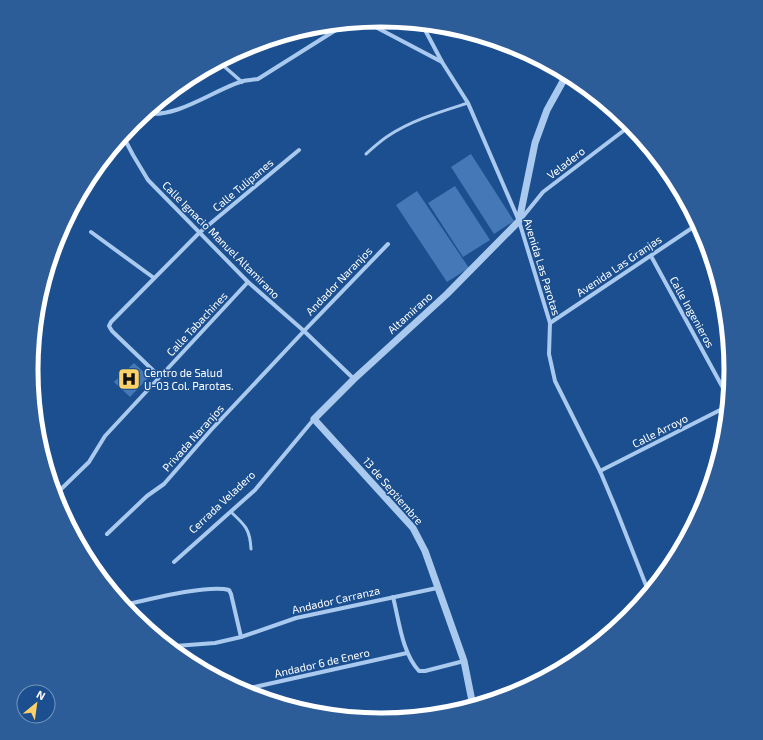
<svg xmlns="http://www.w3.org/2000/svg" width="763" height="740" font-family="'Exo 2',sans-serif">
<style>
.building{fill:#4478b7}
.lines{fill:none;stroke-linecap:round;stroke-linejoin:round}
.service{stroke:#a9c9ee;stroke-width:3}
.pedestrian{stroke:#a9c9ee;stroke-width:3.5}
.minor{stroke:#a9c9ee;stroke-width:4}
.tertiary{stroke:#a9c9ee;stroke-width:7}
.labels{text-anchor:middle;stroke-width:3;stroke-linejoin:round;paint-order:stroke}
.street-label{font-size:11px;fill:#fff;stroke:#1b4f8f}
.poi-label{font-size:11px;fill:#fff;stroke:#1b4f8f;text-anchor:start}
.rim{fill:none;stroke:#fff;stroke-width:5}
</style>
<rect width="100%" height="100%" fill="#1b4f8f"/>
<g class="building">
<polygon points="471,154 514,221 494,234 451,167"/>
<polygon points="455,186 490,240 463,257 428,203"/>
<polygon points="417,191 469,268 447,282 396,205"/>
<polygon points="134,363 149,377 130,397 114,382"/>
</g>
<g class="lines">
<g class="service">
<path d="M366 154C373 148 380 141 388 136 412 120 440 112 468 103"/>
<path d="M231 512C245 525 250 529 251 549"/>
</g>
<polyline class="pedestrian" points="219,62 242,82"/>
<g class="minor">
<polyline points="366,22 442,62"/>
<polyline points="424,24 424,28 442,62 468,103 519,221 550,323 549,354 555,381 600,471 616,509 649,593"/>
<path d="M145 113C177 119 213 90 243 81 247 80 253 80 258 79L347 23"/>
<polyline points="123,136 133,155 148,180 248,282 304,331 354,379"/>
<polyline points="521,219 543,192 631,125"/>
<polyline points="91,232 154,278"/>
<polyline points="651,256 729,399"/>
<polyline points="550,323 698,224"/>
<polyline points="160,377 112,331 109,326 111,322 199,233 299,150"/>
<polyline points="724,408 727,414"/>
<polyline points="600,471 728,406"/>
<polyline points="55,495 89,462 105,436 248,282"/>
<polyline points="107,534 147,496 164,484 211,430 304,331 388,244"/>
<polyline points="174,562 255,490 314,419"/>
<path d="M393 597C399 620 402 653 419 671H425L464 661"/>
<path d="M124 605C147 600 209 584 229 590L231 594 241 637"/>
<polyline points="171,648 175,646 215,643 241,637 296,618 437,588"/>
<polyline points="241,690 407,653"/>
</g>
<polyline class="tertiary" points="473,706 464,661 425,551 413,528 314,419 354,379 447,294 519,221 535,143 547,110 567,74"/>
</g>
<defs>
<g id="hospital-square" transform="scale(1.15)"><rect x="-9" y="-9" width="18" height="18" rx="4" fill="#ffd166" stroke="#1b4f8f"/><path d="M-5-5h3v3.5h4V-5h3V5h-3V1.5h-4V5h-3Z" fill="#111"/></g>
</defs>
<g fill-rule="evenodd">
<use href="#hospital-square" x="129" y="379"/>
</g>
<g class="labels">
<g class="street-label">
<text transform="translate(566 163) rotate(-38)" y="4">Veladero</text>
<text transform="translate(243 185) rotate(-40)" y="4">Calle Tulipanes</text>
<text transform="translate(221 240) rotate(45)" y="4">Calle Ignacio Manuel Altamirano</text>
<text transform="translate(619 266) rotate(-34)" y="4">Avenida Las Granjas</text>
<text transform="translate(542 267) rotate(73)" y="4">Avenida Las Parotas</text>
<text transform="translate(339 281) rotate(-46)" y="4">Andador Naranjos</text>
<text transform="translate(692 312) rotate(61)" y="4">Calle Ingenieros</text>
<text transform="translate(410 313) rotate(-42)" y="4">Altamirano</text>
<text transform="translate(197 324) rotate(-47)" y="4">Calle Tabachines</text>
<text transform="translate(660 431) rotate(-27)" y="4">Calle Arroyo</text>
<text transform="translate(193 438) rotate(-48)" y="4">Privada Naranjos</text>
<text transform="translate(393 491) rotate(49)" y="4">13 de Septiembre</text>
<text transform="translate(222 502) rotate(-43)" y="4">Cerrada Veladero</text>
<text transform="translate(336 600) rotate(-13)" y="4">Andador Carranza</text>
<text transform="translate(322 663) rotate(-13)" y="4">Andador 6 de Enero</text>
</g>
<g class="poi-label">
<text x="144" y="377">Centro de Salud<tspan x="144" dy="13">U-03 Col. Parotas.</tspan></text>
</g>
</g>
<path d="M0 0H763V740H0ZM38 370a343 343 0 1 1 686 0a343 343 0 1 1-686 0Z" fill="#2d5d98" fill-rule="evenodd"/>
<path class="rim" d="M38 370a343 343 0 1 1 686 0a343 343 0 1 1-686 0Z"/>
<g transform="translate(36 704) rotate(29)"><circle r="19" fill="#1b4f8f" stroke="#7695bc"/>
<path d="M0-3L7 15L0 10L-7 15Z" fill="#ffd166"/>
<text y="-6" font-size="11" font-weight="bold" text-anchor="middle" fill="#ffffff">N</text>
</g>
</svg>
